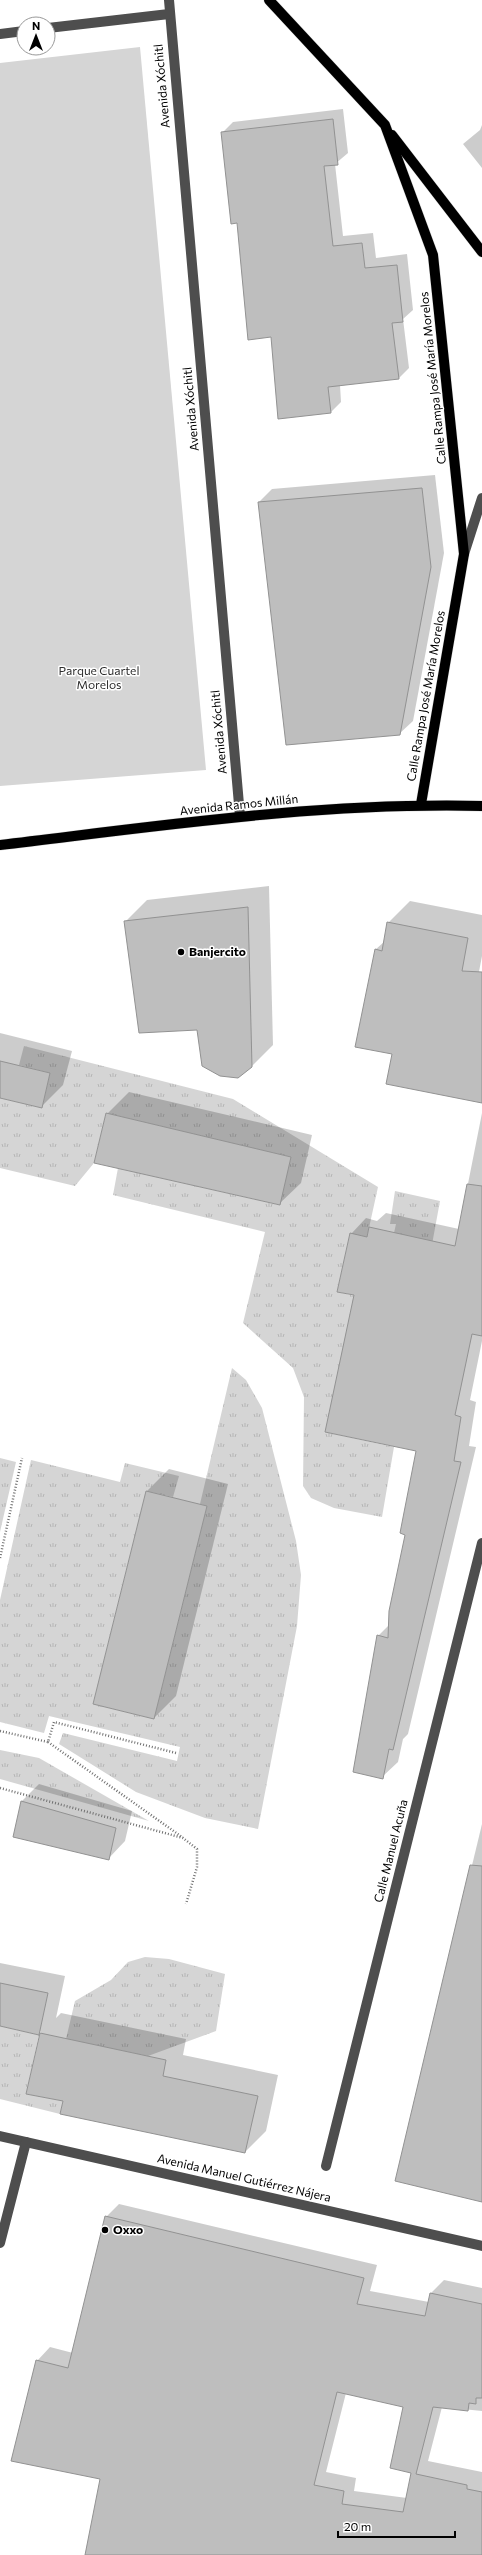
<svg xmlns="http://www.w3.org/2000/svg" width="482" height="2555" font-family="Commissioner,sans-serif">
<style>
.grass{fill:url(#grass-tufts)}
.green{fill:#d5d5d5}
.shadow{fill:#0003;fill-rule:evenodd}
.building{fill:#bebebe;stroke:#929292;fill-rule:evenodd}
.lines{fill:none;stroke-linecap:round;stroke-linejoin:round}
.major-casing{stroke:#dbdbdb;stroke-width:11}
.path{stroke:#707070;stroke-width:2.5;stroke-dasharray:1 2;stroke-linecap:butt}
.minor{stroke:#4e4e4e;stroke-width:10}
.major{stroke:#000;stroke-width:10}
.poi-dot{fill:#000;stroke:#fff;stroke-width:1.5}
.labels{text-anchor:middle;stroke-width:3;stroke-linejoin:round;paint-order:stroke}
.street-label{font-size:12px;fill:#000;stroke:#fff}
.park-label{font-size:12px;fill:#2c2c2c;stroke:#fff}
.poi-label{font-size:12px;font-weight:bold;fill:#000;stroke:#fff;text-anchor:start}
</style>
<defs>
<pattern id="grass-tufts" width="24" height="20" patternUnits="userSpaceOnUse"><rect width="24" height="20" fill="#d5d5d5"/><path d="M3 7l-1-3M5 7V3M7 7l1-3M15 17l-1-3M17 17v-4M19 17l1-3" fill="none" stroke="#b5b5b5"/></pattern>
</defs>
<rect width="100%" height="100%" fill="#fff"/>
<g class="grass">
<polygon points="24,1046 233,1099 378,1187 367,1237 350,1234 337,1292 400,1305 394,1233 396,1224 390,1224 395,1191 440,1201 410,1364 325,1432 394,1447 382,1517 334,1508 311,1498 303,1486 304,1397 293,1368 243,1323 265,1232 113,1195 118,1168 279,1205 291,1157 106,1113 94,1163 75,1186 0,1168 0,1098 42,1108 50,1073 19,1065"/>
<polygon points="232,1368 246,1380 262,1408 296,1541 301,1575 297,1626 258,1829 205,1818 136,1792 59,1744 63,1733 177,1761 180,1747 49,1716 44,1733 0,1722 0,1600 31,1460 120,1482 125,1463 179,1476 173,1497 146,1491 93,1704 154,1719 207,1506 200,1504"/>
<polygon points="0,1458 16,1462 0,1532"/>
<polygon points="0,1750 39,1758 149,1821 0,1779"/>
<polygon points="145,1957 169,1959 225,1974 216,2031 148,2056 66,2039 75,2001 111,1980 128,1962"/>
<polygon points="0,2026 39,2035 26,2094 63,2101 60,2114 0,2099"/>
</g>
<polygon class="green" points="140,47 206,770 0,786 0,63"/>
<g class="shadow">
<polygon points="343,109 348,153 335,164 343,236 373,233 376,258 407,254 413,310 403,319 409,368 399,378 340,385 341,402 331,412 272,336 237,222 222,133 233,122"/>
<polygon points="482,125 482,168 463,144 480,130"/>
<polygon points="435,475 444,553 413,721 399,734 259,502 272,489"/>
<polygon points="269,886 273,1045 251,1067 198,1029 125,922 147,900"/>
<polygon points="410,901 482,915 482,956 460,1071 393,1054 375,950 385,941 388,923"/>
<polygon points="0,1033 72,1051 63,1085 41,1107 0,1097"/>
<polygon points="129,1092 312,1135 301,1183 279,1204 107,1114"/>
<polygon points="482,1113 482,1341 470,1400 476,1402 469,1446 476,1447 408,1734 403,1739 398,1762 382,1777 378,1636 389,1625 406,1534 417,1451 356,1295 351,1234 366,1218 377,1221 386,1213 459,1229"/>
<polygon points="169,1469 228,1484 176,1696 154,1718 94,1703 147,1491"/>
<polygon points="39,1784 132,1811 125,1841 108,1859 14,1836 22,1801"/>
<polygon points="482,1824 482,2201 396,2180"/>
<polygon points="0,1963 65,1976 56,2018 61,2013 186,2039 183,2055 278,2075 266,2131 245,2152 64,2101 27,2093 41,2031 39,2034 0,2025"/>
<path d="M119 2204 377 2265 370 2291 429 2302 431 2293 444 2280 482 2288V2411L442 2407 428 2461 482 2472V2555H86L102 2479 37 2361 50 2347 73 2353 106 2217ZM346 2393 404 2406 412 2473 407 2498 354 2491 356 2478 326 2472Z"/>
</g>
<g class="building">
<polygon points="333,119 338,165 324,166 333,246 362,243 365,268 397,265 403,322 392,323 399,379 328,387 331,413 278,419 271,337 248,340 237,223 231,224 221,132"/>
<polygon points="422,488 431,567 400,735 286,745 258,502"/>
<polygon points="248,907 252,1067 238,1078 220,1076 202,1066 197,1030 139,1033 124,921"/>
<polygon points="387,922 468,938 462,971 482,972 482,1103 386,1084 392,1054 355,1047 375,949 382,951"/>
<polygon points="0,1061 50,1073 42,1108 0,1098"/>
<polygon points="106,1113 291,1157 280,1205 94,1163"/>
<polygon points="467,1184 482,1186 482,1336 472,1334 455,1415 461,1417 454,1461 461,1462 393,1750 389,1749 383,1779 353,1772 377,1635 388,1638 389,1611 405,1535 400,1533 416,1451 325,1432 354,1295 337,1292 350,1233 367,1237 369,1227 455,1246"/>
<polygon points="146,1491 207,1506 154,1719 93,1704"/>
<polygon points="21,1801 116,1828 109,1860 13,1837"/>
<polygon points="470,1865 482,1866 482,2202 395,2181"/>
<polygon points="0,1983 48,1993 39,2035 0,2026"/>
<polygon points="40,2033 166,2060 163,2076 258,2096 245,2153 60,2114 63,2101 26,2094"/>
<path d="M105 2216 364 2278 357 2304 425 2316 430 2293 482 2304V2398H476V2404L469 2403 468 2411 433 2407 416 2474 467 2485V2489L482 2492V2555H85L100 2479 11 2461 36 2360 68 2368ZM337 2392 403 2407 390 2468 411 2473 403 2512 342 2504 344 2491 314 2485Z"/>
</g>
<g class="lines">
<g class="major-casing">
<g id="major">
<polyline points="269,0 385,125 433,255 464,554 421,804"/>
<polyline points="392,135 482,252"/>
<path d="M0 845C160 826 320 802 482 806"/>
</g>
</g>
<g class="path">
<polyline points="0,1558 22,1458"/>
<polyline points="0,1731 48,1742 54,1722 176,1753"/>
<polyline points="48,1742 182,1837"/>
<polyline points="0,1788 183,1838 197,1849 197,1867 186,1904"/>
</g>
<g class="minor">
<polyline points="169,0 240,816"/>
<polyline points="48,28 169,14"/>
<polyline points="0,34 24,31"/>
<polyline points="464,554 482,498"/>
<polyline points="0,2136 482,2246"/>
<polyline points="326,2166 482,1543"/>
<polyline points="0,2243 26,2142"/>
</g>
<use href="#major" class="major"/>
</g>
<g class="poi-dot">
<circle cx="181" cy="952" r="4"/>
<circle cx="105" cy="2230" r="4"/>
</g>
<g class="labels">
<g class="street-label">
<text transform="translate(162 86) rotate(-95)" y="4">Avenida Xóchitl</text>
<text transform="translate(433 378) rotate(-96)" y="4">Calle Rampa José María Morelos</text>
<text transform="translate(191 409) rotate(-95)" y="4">Avenida Xóchitl</text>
<text transform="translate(426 696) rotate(-80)" y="4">Calle Rampa José María Morelos</text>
<text transform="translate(219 732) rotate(-95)" y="4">Avenida Xóchitl</text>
<text transform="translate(239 805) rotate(-6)" y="4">Avenida Ramos Millán</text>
<text transform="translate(391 1851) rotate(-76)" y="4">Calle Manuel Acuña</text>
<text transform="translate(244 2178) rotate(13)" y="4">Avenida Manuel Gutiérrez Nájera</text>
</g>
<g class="park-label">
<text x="99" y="675">Parque Cuartel<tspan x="99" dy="14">Morelos</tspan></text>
</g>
<g class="poi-label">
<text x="189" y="956">Banjercito</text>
<text x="113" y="2234">Oxxo</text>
</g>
</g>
<g transform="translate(36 36)"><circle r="19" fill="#ffffff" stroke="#999999"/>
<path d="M0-3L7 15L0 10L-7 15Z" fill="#000000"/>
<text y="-6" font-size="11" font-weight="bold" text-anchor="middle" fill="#000000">N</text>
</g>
<path d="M338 2531v6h117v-6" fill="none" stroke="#000000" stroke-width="2"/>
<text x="344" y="2531" font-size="12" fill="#000000" stroke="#ffffff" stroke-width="3" paint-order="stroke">20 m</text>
</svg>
